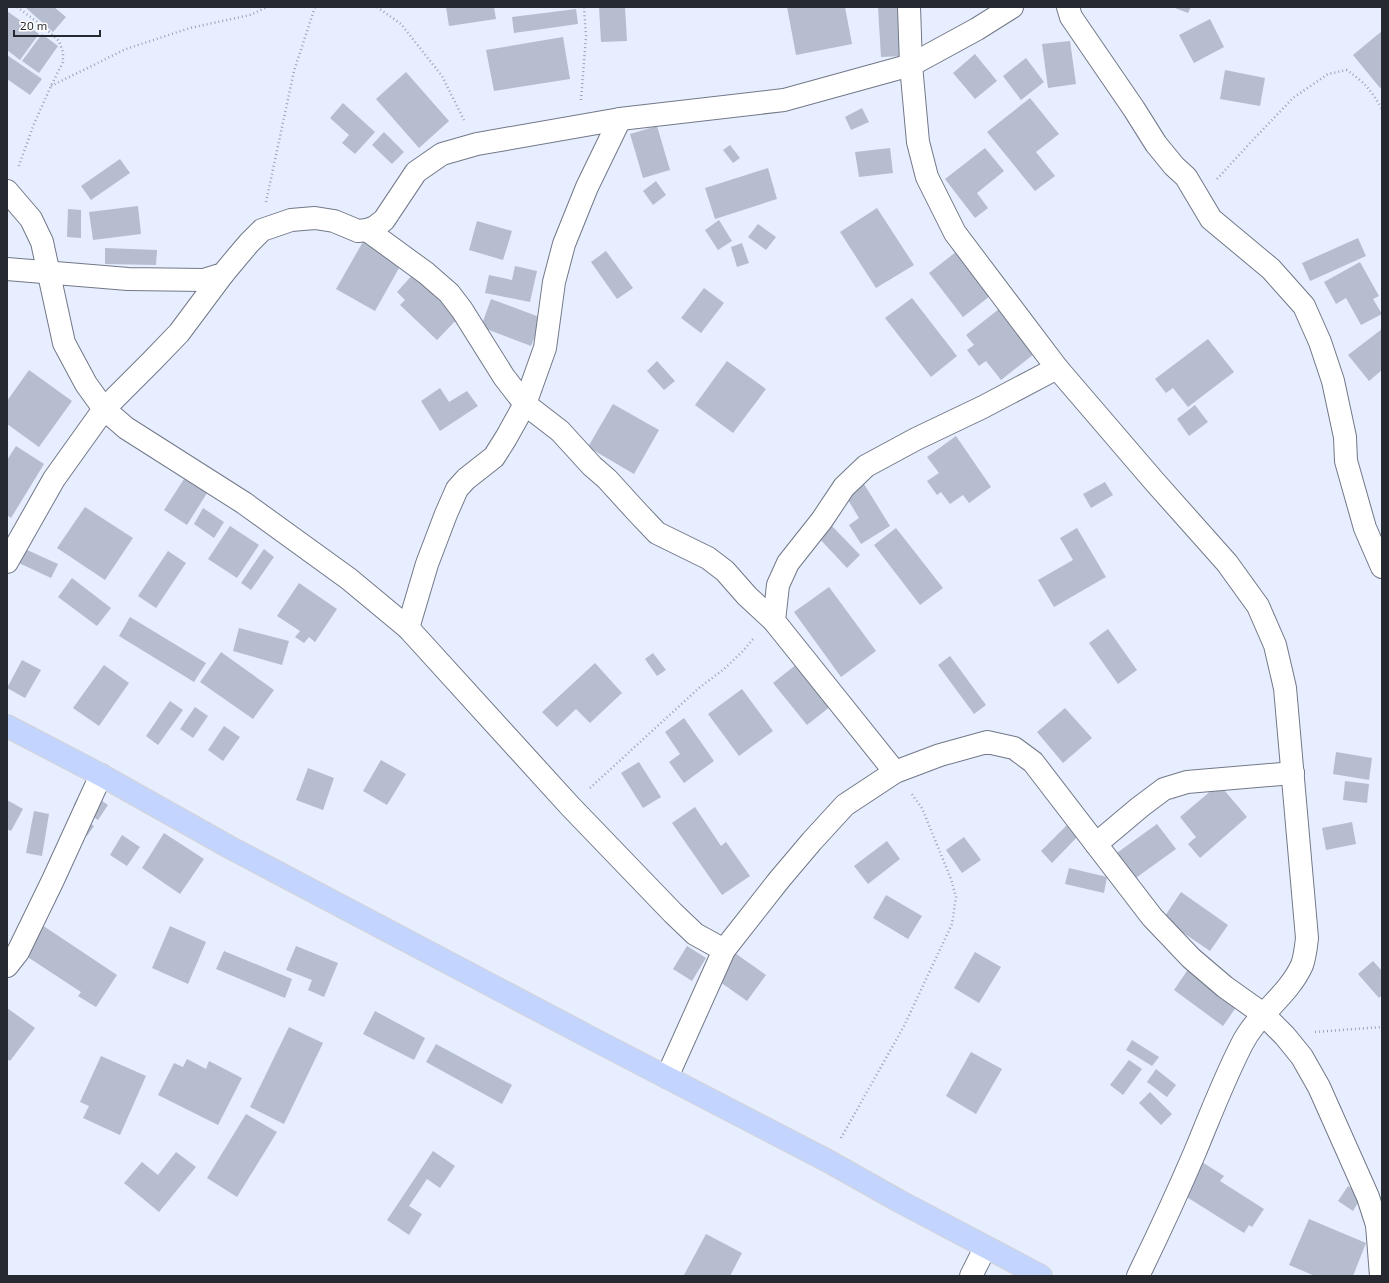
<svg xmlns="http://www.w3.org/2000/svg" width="1389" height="1283" font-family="'Exo 2',sans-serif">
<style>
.building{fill:#b6bdce}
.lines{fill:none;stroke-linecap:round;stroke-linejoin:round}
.minor-casing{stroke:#727888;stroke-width:24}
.primary-casing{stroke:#d4d4d5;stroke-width:24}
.path{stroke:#9da3b0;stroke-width:2.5;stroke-dasharray:1 3;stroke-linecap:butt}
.minor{stroke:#fff;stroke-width:22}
.primary{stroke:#c3d4fe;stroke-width:22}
</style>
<rect width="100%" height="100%" fill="#e6eeff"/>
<g class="building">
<polygon points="25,7 54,7 66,17 53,32"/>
<polygon points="446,7 494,7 496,19 449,26"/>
<polygon points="599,7 625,7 627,41 601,42"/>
<polygon points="787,7 845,7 852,44 796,55"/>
<polygon points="878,7 902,7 904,56 881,57"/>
<polygon points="1176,7 1191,7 1188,13 1175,8"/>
<polygon points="576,9 578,24 514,33 512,17"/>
<polygon points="7,11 39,34 20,60 7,50"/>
<polygon points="1210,19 1224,47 1194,63 1179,35"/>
<polygon points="1382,31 1382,87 1380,88 1353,55"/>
<polygon points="42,34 58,46 39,73 22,61"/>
<polygon points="563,37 570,79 494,91 486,50"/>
<polygon points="1070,41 1076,84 1048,88 1042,44"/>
<polygon points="975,54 997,81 975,99 953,73"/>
<polygon points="7,55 42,79 30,95 7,79"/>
<polygon points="1026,58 1044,82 1021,100 1003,76"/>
<polygon points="1225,70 1265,78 1260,106 1220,99"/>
<polygon points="406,72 449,121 419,148 376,99"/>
<polygon points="1030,98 1059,134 1036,152 1055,176 1035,191 987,132"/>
<polygon points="343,103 375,132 355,154 342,143 349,135 330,118"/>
<polygon points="862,108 869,122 851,130 845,117"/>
<polygon points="657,126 670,170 643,178 630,134"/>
<polygon points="384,132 404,152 392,164 372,145"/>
<polygon points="730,145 740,158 733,163 723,150"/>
<polygon points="890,148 893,173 859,177 855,152"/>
<polygon points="985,148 1004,171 977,193 988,208 975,218 945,179"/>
<polygon points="120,159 130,173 91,200 81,186"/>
<polygon points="768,168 777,199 715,219 705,188"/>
<polygon points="656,181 666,195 653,205 643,191"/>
<polygon points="138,206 141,234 93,240 89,212"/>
<polygon points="877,208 914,265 876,288 840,232"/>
<polygon points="68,209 81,210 81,238 67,237"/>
<polygon points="719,220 732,241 718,250 705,230"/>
<polygon points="477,221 512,231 503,260 469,250"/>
<polygon points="758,224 776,237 766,250 748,237"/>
<polygon points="1358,238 1366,256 1310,281 1302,263"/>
<polygon points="364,240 403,261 375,311 336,289"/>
<polygon points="742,243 749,263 737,267 731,247"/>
<polygon points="105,248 157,250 156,265 105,264"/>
<polygon points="961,248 994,293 963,317 929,273"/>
<polygon points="606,251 633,288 617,299 591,262"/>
<polygon points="1360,262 1379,296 1373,299 1382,314 1361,325 1346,298 1336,304 1324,282"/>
<polygon points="515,266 537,271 530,302 485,293 489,275 512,280"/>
<polygon points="415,272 461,315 437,340 400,305 405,300 397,292"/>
<polygon points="704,288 724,303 701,333 681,318"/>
<polygon points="912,298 957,356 931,377 885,318"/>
<polygon points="491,299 542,318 531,346 481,327"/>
<polygon points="999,309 1034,354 1001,380 986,361 979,366 967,350 974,345 966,335"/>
<polygon points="1382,329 1382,370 1369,381 1348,355"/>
<polygon points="1208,339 1234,372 1188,407 1173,388 1166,393 1155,379"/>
<polygon points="657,361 675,381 664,390 647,371"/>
<polygon points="727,361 766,389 733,433 695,405"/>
<polygon points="29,370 72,401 39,447 7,424 7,401"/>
<polygon points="440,388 449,402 467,391 478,406 440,431 421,401"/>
<polygon points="613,404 659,430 634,474 588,447"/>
<polygon points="1195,405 1208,422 1189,436 1177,419"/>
<polygon points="956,436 991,487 969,503 963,495 950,504 941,492 937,495 927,481 939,473 927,457"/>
<polygon points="16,446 44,464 11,518 7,515 7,460"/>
<polygon points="184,479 207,493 187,525 164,510"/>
<polygon points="1105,482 1113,495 1091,508 1083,494"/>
<polygon points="864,484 890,526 861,544 849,525 859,518 845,495"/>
<polygon points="85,507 133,538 105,580 57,548"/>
<polygon points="203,508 224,522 214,538 194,524"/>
<polygon points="829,523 860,555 847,568 816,535"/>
<polygon points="230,526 259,545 237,578 208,559"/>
<polygon points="896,528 943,588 920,605 874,545"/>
<polygon points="1077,528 1106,577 1054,607 1038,580 1073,560 1060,538"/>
<polygon points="25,549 58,564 51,578 19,563"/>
<polygon points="264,549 274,557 251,590 241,583"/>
<polygon points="168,551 186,563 156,608 138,596"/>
<polygon points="72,578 111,608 97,626 58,597"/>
<polygon points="299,583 337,609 315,642 309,637 304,643 295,637 300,631 277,616"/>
<polygon points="829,587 876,651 841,677 794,612"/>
<polygon points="130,617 206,663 194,682 119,636"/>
<polygon points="239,628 289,641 282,665 233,651"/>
<polygon points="1108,629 1137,670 1118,684 1089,643"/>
<polygon points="221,652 274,690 253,719 200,682"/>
<polygon points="653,653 666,670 657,676 645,659"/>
<polygon points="950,656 986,705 974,714 938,665"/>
<polygon points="22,660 41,670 25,698 7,688"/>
<polygon points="802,660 836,702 807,725 773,683"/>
<polygon points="595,663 622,693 590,723 576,709 557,727 542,712"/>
<polygon points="104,665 129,683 99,726 73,708"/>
<polygon points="742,689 773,731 739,756 708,714"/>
<polygon points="170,701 183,710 158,745 146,736"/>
<polygon points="195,707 208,716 193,738 180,729"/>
<polygon points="1065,708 1092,738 1063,763 1037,732"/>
<polygon points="684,718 714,761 684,783 669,762 680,754 665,732"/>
<polygon points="224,726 240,737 223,761 208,750"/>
<polygon points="1336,752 1372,758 1369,780 1333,774"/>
<polygon points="381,760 406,774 387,805 363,791"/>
<polygon points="639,762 661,797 643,808 621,773"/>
<polygon points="308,768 334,778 323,810 296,800"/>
<polygon points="1345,781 1369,784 1367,803 1343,800"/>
<polygon points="1219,784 1247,817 1200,858 1188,844 1196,837 1180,817"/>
<polygon points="84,789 108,805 98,820 74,804"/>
<polygon points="7,800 23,809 11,831 7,829"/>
<polygon points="695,807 721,846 726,842 750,876 722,895 672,823"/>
<polygon points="34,811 49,814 42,856 26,853"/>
<polygon points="78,816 94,826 87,836 71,826"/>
<polygon points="1070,822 1081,833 1052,863 1041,851"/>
<polygon points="1352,822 1356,844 1326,850 1322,828"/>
<polygon points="1157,824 1176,849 1133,880 1114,855"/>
<polygon points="164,833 204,859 180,894 142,868"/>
<polygon points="122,835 140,847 127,866 110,855"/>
<polygon points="964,837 981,860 962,873 946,850"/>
<polygon points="887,841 900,859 868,884 854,866"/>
<polygon points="1069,868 1107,877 1104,893 1065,884"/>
<polygon points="1181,892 1228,925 1210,951 1163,919"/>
<polygon points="886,895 922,916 908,939 873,918"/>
<polygon points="42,925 117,975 96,1007 78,996 81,992 23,954"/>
<polygon points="170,926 206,942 188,984 152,968"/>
<polygon points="296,946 338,963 324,997 308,990 312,980 286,970"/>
<polygon points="687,946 706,958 692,981 673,969"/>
<polygon points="224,951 292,979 285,998 216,969"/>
<polygon points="732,951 766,975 747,1001 713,977"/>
<polygon points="975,952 1001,967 979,1003 954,988"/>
<polygon points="1373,961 1382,971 1382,995 1379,998 1358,974"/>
<polygon points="1189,968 1239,1003 1223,1026 1174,990"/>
<polygon points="7,1008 35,1028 10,1061 7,1059"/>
<polygon points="375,1011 425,1038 414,1060 363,1034"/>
<polygon points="289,1027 323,1043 284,1124 250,1107"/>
<polygon points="1132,1040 1159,1057 1152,1066 1126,1050"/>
<polygon points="436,1044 512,1085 502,1104 426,1062"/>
<polygon points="971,1052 1002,1069 976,1114 946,1096"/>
<polygon points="101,1056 146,1076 120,1135 83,1118 89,1106 80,1102"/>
<polygon points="187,1059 206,1069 209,1061 242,1078 218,1125 158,1095 174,1063 183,1067"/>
<polygon points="1129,1060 1142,1069 1123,1095 1110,1085"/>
<polygon points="1156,1069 1176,1085 1167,1097 1147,1082"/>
<polygon points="1150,1092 1172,1114 1161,1125 1139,1103"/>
<polygon points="246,1114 277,1132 237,1197 207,1178"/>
<polygon points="433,1151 455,1166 440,1188 427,1179 409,1206 422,1214 409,1235 387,1220"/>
<polygon points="176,1152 196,1167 159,1212 124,1183 142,1162 158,1175"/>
<polygon points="1202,1162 1224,1176 1220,1181 1264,1209 1252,1227 1249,1225 1244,1233 1182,1194"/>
<polygon points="1348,1186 1362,1196 1353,1211 1338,1201"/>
<polygon points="1309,1219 1366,1243 1353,1276 1315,1276 1289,1265"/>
<polygon points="706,1234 742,1253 730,1276 684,1275"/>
</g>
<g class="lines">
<g class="minor-casing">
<g id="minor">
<path d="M909 7 911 65 918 142 927 177 955 233 1057 368 1154 481 1227 563 1258 606 1275 645 1285 688 1307 938C1306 947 1305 957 1302 965 1288 996 1257 1014 1242 1044 1224 1079 1210 1116 1195 1152 1177 1194 1158 1235 1138 1276"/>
<polyline points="1068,7 1071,17 1134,109 1156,144 1174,166 1186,177 1211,219 1271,269 1304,306 1320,342 1333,381 1345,437 1346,461 1365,528 1382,567"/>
<polyline points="7,191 31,219 42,242 64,343 86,384 104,409 126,428 244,503 349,579 408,628 570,806 673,913 695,934 724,950"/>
<polyline points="367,230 426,273 449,293 462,310 504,377 525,404 560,431 592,466 607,479 638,513 657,533 708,558 725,571 747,596 774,621"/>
<polyline points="7,269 128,279 204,280 223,274 238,256 249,243 262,230 291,220 315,218 334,221 358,231 367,230 375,227 384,220 416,172 442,154 477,144 620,119 784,100 911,65 977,29 1012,7"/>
<polyline points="7,562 54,479 104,409 152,361 179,333 223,274"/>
<polyline points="408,628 427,564 446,514 457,489 466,479 494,457 506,438 525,404 545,348 554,282 564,244 587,187 620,119"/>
<polyline points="895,772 774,621 778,585 788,563 822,520 844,487 866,466 916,439 983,407 1057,368"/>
<polyline points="1096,844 1140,807 1164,789 1187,782 1293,773"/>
<polyline points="7,966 18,952 53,880 101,775"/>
<polyline points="667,1077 724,950 779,880 812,841 845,805 895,772 940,755 987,742 1014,748 1033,762 1152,917 1191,958 1225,987 1263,1014 1285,1036 1302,1057 1319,1087 1368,1197 1377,1225 1381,1276"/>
<polyline points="971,1276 985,1248"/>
</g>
</g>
<g class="primary-casing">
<polyline id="primary" points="7,726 101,775 231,848 593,1039 828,1161 899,1201 1041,1276"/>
</g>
<g class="path">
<polyline points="17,7 44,27 59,41 63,52 63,62 51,86 34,124 18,168"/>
<polyline points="377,7 401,24 442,76 464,120"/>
<polyline points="51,86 126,49 190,28 250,15 267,7"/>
<polyline points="581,100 586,36 584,7"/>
<path d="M1217 179 1251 142 1293 98 1328 74 1347 70C1365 83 1371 90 1382 109"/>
<polyline points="266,202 294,71 315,7"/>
<polyline points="590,788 699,688 724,669 743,651 754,638"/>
<polyline points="1315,1032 1382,1027"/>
<polyline points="841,1138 904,1026 952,924 956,897 951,879 922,808 911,793"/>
</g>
<use href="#minor" class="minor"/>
<use href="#primary" class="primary"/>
</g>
<rect width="1389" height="1283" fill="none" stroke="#26292f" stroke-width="16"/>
<path d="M14 30v6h86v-6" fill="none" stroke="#26292f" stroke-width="2"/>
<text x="20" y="30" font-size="12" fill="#26292f" stroke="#ffffff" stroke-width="3" paint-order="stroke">20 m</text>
</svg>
